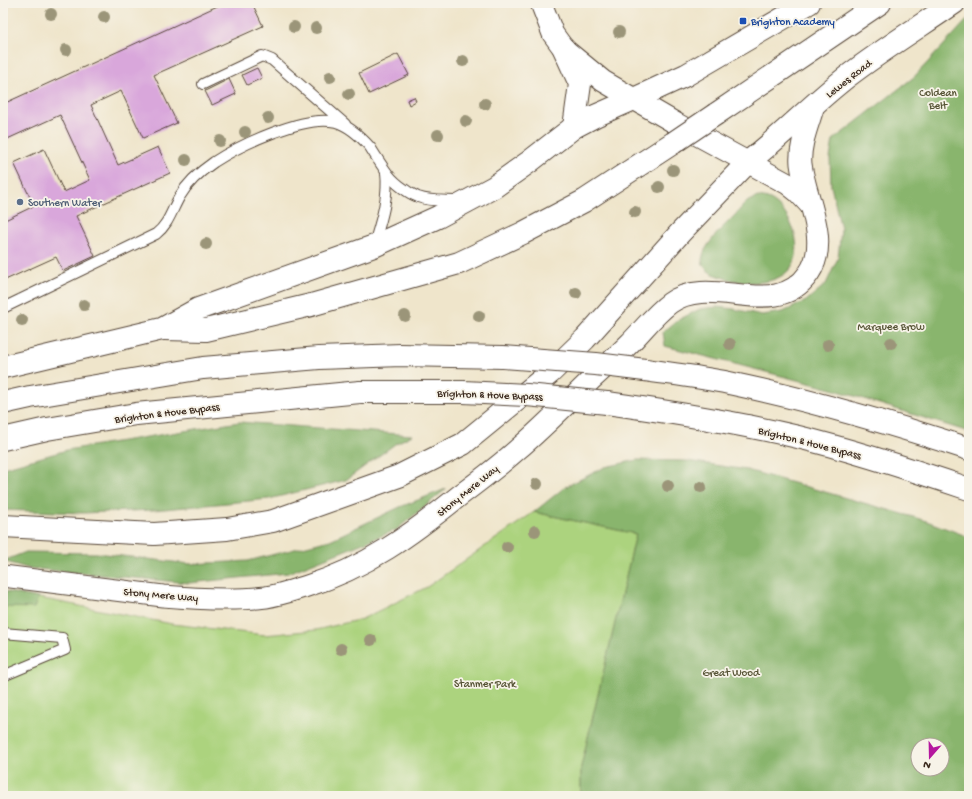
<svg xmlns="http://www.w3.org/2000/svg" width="972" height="799" font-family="'Gochi Hand',sans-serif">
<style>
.green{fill:#acd37e;stroke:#747e4e}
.forest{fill:#89b56d;stroke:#627046;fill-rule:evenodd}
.building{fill:#d9a7db}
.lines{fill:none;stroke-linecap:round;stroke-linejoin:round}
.lane-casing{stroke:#564638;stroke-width:12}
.street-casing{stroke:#564638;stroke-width:23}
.primary-casing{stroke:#564638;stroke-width:24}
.highway-casing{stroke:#564638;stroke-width:24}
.lane{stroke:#fff;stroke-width:10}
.street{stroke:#fff;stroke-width:21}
.primary{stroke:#fff;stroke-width:22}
.highway{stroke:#fff;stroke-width:22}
.highway-bridge-casing{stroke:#564638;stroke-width:24;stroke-linecap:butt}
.highway-bridge{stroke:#fff;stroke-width:22}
.tree{fill:#9b9579}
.transit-dot{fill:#1a4fb4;stroke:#f7f3e8;stroke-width:1.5}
.service-dot{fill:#5c6f8a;stroke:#f7f3e8;stroke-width:1.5}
.labels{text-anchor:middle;stroke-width:3.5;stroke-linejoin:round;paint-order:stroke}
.transit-label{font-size:11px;fill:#164399;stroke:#f7f3e8;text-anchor:start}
.street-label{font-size:11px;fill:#3b2a1e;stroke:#f7f3e8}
.park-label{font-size:11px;fill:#575436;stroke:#f7f3e8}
.service-label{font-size:11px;fill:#4e5e75;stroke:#f7f3e8;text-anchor:start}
</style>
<rect width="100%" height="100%" fill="#f7f3e8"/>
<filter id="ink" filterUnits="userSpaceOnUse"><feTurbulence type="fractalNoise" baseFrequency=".025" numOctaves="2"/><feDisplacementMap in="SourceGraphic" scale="8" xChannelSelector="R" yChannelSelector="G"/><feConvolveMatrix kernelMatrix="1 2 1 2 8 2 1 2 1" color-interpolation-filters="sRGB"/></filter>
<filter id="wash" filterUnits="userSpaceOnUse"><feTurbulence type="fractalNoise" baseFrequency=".012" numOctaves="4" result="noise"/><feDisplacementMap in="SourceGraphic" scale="16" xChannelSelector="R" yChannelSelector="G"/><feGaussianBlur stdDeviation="0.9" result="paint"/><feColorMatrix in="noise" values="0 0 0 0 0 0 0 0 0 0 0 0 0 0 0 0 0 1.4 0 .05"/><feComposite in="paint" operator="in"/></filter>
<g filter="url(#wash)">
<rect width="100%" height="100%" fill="#efe5cb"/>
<polygon class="green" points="534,512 636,534 581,767 581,796 3,796 3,591 172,624 265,635 316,630 362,619 427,587"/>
<g class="forest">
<polygon points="969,18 969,432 832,389 665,346 663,332 678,320 700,309 717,307 734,309 762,315 783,312 806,301 826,284 838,258 841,229 831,186 830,158 833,140 914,77"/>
<path d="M758 197C762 198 767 198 770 200 789 209 805 246 792 266 780 285 748 285 728 279 719 276 704 273 702 261 702 258 704 252 705 250 713 236 724 226 735 215 739 211 743 205 747 202 750 200 755 198 758 197Z"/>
<polygon points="239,422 412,435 395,444 346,480 269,499 154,510 83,513 3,510 3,468 67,450"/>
<path d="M637 460 688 461 747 470 924 520 969 537V796H581V767L636 534 534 512 565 487 605 467ZM918 745H942V769H918Z"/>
<polygon points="446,489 396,530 288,573 189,583 27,568 3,561 26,552 97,553 190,564 248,561 330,540 400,507"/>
<polygon points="3,591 38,598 34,608 3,607"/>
</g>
<g id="blocks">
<g class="building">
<polygon points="224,3 252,3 263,26 154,75 177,123 143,138 121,91 91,105 118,165 158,147 170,173 76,216 95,256 63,271 56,257 3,281 3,221 34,206 14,163 44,149 64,192 90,180 60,115 3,141 3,104"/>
<polygon points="398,54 409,75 369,94 359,73"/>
<polygon points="257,68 262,78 247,85 242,75"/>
<polygon points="229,79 236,94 212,105 205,91"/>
<polygon points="414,97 416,101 409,105 407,100"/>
</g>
</g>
</g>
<g filter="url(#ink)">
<use href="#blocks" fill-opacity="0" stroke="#564638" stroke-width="1"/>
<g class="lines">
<g class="lane-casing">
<g id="lane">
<polyline points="203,84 262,56 272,60 345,124"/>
<path d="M374 244C381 221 389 197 386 172"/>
<path d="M3 308 156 234C169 224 172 209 180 196 188 182 201 171 214 162 240 145 305 114 336 122 350 126 361 137 370 147 375 155 380 163 385 170 392 181 406 192 418 197 431 202 446 200 460 201"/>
<polyline points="3,633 62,638 65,650 3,676"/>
</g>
</g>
<g class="street-casing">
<g id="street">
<polyline points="541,3 553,34 564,49 603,81 677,124 788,184 798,192 811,206"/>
<path d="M3 576 163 596C197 599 232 601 266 597 280 595 294 590 307 586 366 568 412 534 459 496 479 481 499 466 518 449 544 427 568 402 593 378 605 367 618 355 630 343 643 330 655 314 670 303 712 272 775 323 809 273 831 241 805 198 801 164 799 145 809 123 814 105"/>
</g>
</g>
<g class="primary-casing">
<g id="primary">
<polyline points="634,99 686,75 809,3"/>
<path d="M748 162C783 135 813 103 848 76 882 50 919 27 954 3"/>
</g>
</g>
<g class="highway-casing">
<g id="highway">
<polyline points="564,49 580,84 574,127"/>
<polyline points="716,114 880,3"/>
<polyline points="164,329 206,330 311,305 459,263 523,233 584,201 673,143"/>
<polyline points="3,367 162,329 198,309 374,246 438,217 494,187 529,162 574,127 595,116 634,99"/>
<path d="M645 370C673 374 701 377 729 383 810 400 890 423 969 449"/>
<polyline points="3,403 30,397 203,368 319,358 401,355 503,357"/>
<path d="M607 403C671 412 735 422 798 437 856 451 913 470 969 489"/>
<polyline points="3,439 47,429 136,414 360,392 463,392"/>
<polyline points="3,526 154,534 227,529 273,521 399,476 463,444 550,373 585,339 680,233 748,162"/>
</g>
</g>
<use href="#lane" class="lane"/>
<use href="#street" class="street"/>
<use href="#primary" class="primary"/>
<use href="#highway" class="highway"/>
<g class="highway-bridge-casing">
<g id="highway-bridge">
<polyline points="673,143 716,114"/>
<polyline points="503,357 596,364 645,370"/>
<polyline points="463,392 527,395 607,403"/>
</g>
</g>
<use href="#highway-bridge" class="highway-bridge"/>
</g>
<g class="tree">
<circle cx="51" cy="14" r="6"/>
<circle cx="104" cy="17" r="6"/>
<circle cx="294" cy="27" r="6"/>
<circle cx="316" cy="28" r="6"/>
<circle cx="619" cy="32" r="6"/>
<circle cx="66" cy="50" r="6"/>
<circle cx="463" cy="61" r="6"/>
<circle cx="330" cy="77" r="6"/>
<circle cx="349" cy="94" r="6"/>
<circle cx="485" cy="104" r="6"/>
<circle cx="268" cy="118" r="6"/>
<circle cx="466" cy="121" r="6"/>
<circle cx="245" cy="132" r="6"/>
<circle cx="438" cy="135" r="6"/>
<circle cx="220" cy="141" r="6"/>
<circle cx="186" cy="160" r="6"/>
<circle cx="673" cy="170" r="6"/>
<circle cx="659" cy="187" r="6"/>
<circle cx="635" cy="212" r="6"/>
<circle cx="206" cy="244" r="6"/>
<circle cx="576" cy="293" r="6"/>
<circle cx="84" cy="305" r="6"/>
<circle cx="405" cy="316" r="6"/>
<circle cx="479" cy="316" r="6"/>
<circle cx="22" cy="320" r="6"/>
<circle cx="891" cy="343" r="6"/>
<circle cx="730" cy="344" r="6"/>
<circle cx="828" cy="345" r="6"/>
<circle cx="537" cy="484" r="6"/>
<circle cx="668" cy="486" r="6"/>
<circle cx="701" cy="487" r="6"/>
<circle cx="535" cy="531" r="6"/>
<circle cx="507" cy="547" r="6"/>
<circle cx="371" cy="640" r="6"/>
<circle cx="341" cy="649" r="6"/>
</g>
</g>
<rect class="transit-dot" x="739" y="17" width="8" height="8" rx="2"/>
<circle class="service-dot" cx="20" cy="202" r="4"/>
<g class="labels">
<g class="transit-label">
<text x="751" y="25">Brighton Academy</text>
</g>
<g class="street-label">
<text transform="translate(848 78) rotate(-38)" y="4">Lewes Road</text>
<text transform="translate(490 394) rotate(2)" y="4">Brighton &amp; Hove Bypass</text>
<text transform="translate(167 412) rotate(-7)" y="4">Brighton &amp; Hove Bypass</text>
<text transform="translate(810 442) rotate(14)" y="4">Brighton &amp; Hove Bypass</text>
<text transform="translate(467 490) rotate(-39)" y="4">Stony Mere Way</text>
<text transform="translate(161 594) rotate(5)" y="4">Stony Mere Way</text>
</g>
<g class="park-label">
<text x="938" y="96">Coldean<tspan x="938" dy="13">Belt</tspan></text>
<text x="891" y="330">Marquee Brow</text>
<text x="731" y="676">Great Wood</text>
<text x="485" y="687">Stanmer Park</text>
</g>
<g class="service-label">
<text x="28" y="206">Southern Water</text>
</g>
</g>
<rect width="972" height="799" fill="none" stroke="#f7f3e8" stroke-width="16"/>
<g transform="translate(930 757) rotate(200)"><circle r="19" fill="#f7f3e8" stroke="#aca397"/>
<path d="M0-3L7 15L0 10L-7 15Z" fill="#b5179e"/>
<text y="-6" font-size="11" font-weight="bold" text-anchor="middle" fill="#3b2a1e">N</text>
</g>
</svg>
